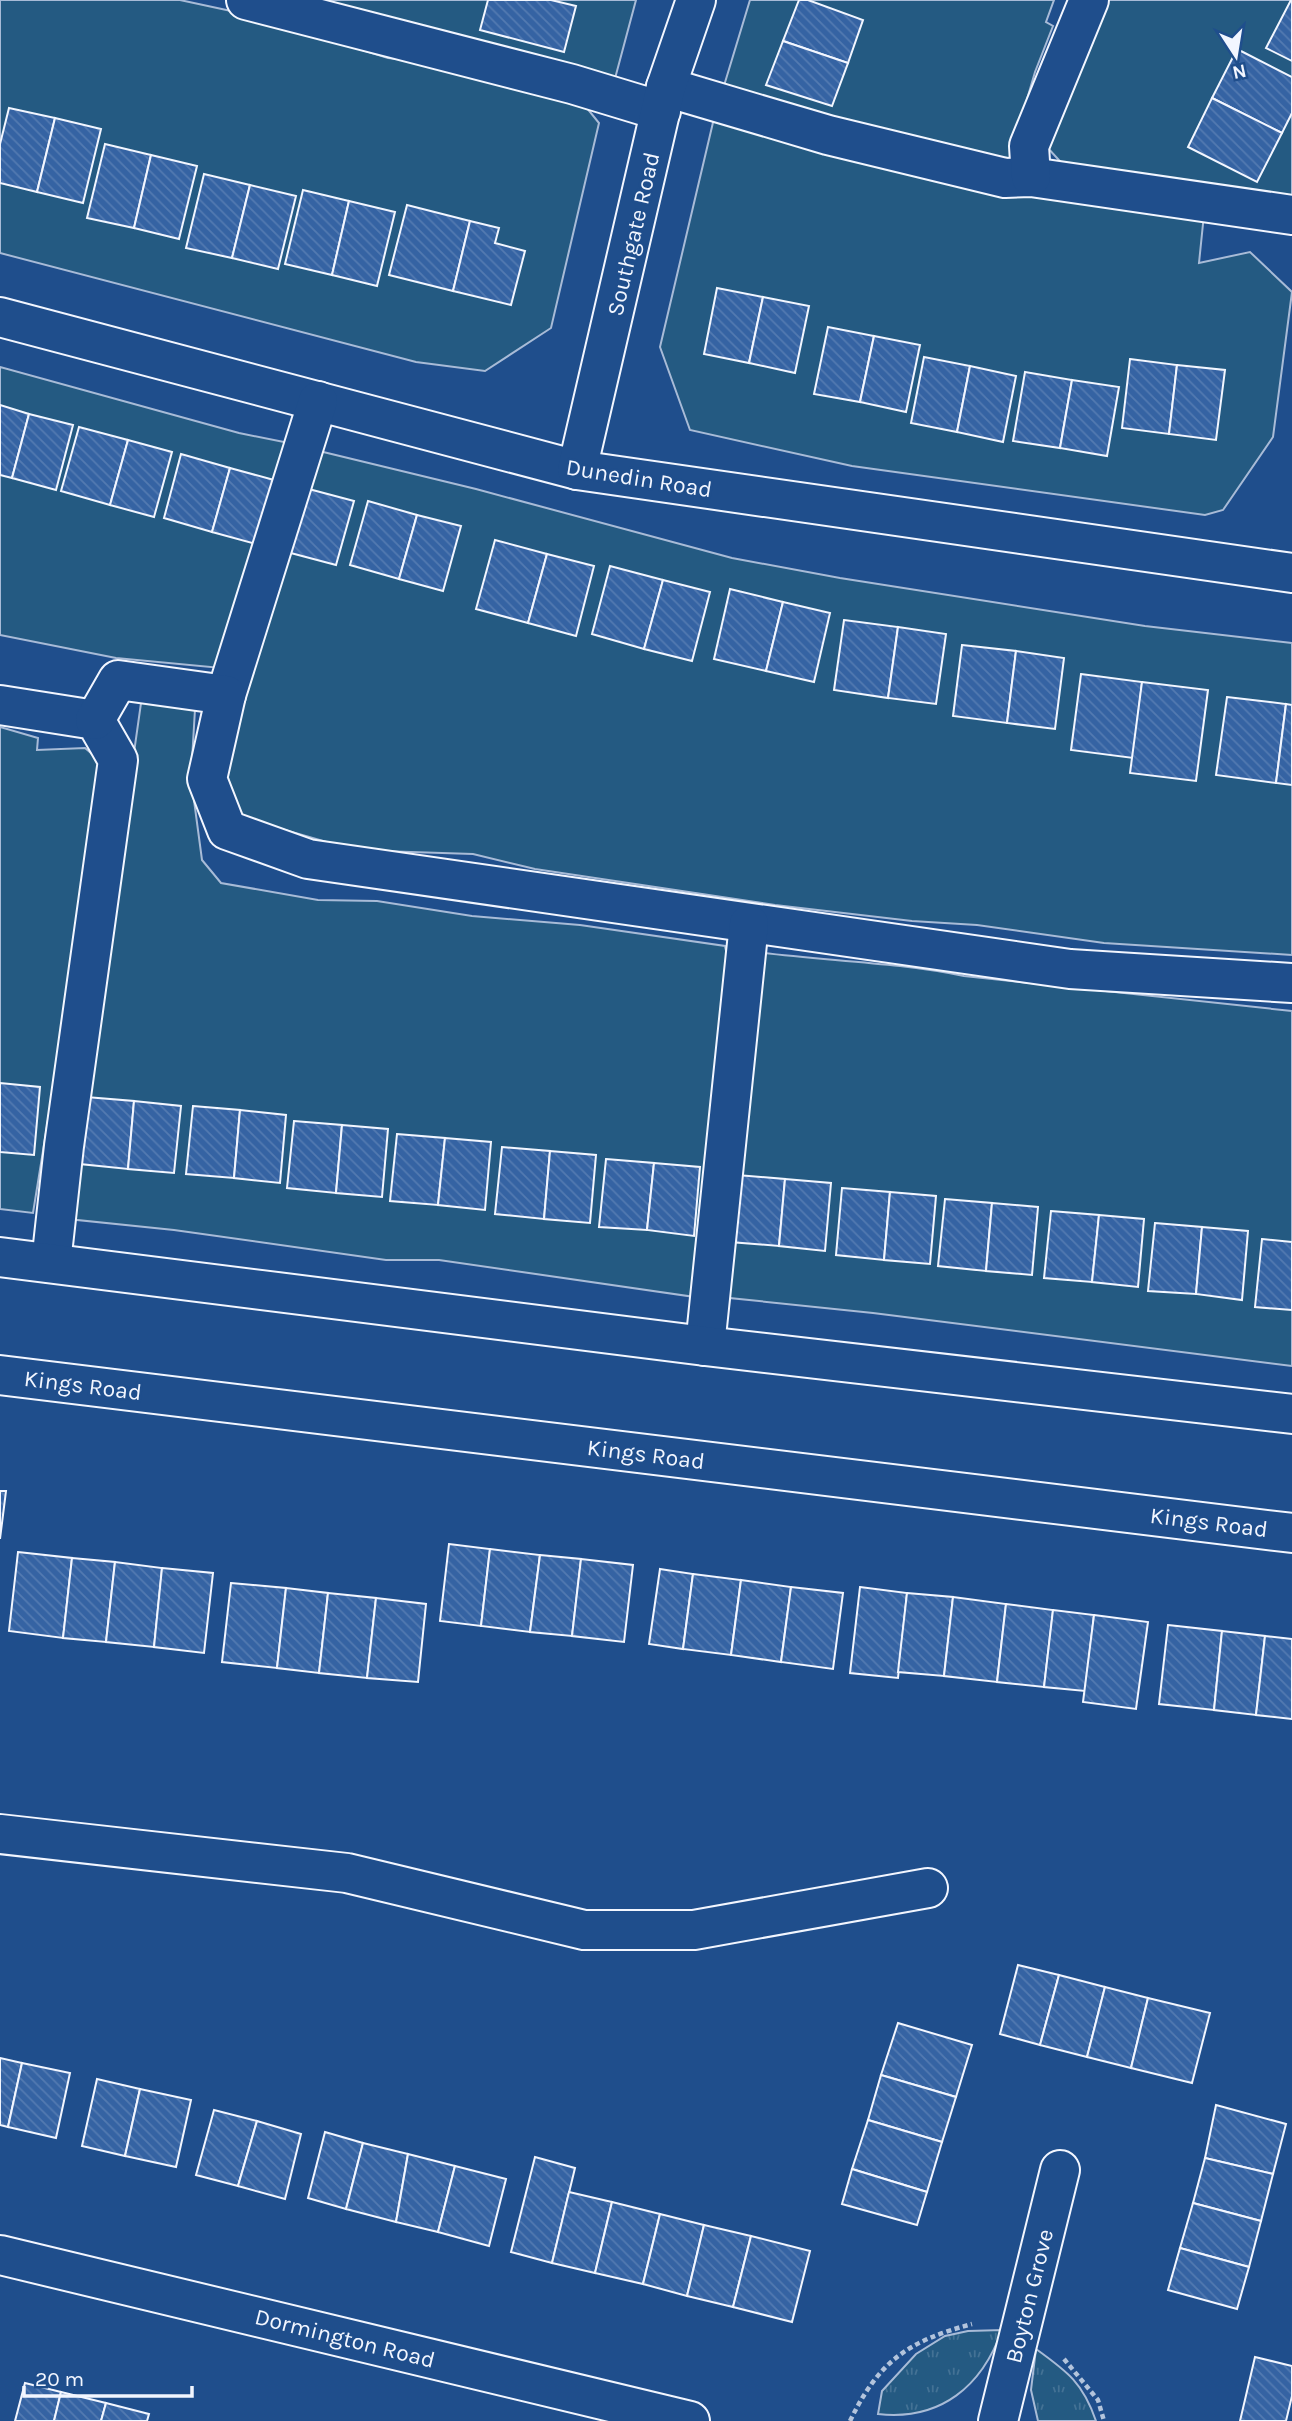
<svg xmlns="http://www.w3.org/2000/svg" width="1292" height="2421" font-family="Karla,sans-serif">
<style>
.grass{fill:url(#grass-tufts);stroke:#a8bbd7;stroke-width:2}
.garden{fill:#245a82;stroke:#a8bbd7;stroke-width:2}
.building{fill:url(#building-back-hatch);stroke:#f2f6ff;stroke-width:2}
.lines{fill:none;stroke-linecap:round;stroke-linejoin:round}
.minor-casing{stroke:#f2f6ff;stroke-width:42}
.major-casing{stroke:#f2f6ff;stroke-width:42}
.path{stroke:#b3c4dc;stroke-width:4.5;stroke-dasharray:5 3.5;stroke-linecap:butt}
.minor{stroke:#1f4e8c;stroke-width:38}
.major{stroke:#1f4e8c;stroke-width:38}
.labels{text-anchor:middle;stroke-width:5;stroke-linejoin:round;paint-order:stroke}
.street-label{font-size:23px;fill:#f2f6ff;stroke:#1f4e8c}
</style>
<defs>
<pattern id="grass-tufts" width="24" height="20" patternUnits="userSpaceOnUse" patternTransform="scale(1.75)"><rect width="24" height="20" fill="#245a82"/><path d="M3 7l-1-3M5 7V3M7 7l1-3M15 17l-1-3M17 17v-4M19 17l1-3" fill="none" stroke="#447295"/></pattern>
<pattern id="building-back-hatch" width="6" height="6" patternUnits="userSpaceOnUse" patternTransform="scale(1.75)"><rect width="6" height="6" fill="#3563a3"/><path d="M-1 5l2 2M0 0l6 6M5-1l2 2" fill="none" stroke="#537ab1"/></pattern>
</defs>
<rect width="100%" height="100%" fill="#1f4e8c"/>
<g class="grass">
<path d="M1002 2330C982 2386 941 2421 878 2414L882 2391 916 2354 945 2336 968 2331Z"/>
<path d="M1036 2349C1068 2372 1083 2383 1096 2421H1038L1031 2390Z"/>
</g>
<g class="garden">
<polygon points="0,0 180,0 245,14 388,58 435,63 578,97 599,123 551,328 485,371 416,362 0,253"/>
<polygon points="303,0 636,0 613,86"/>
<polygon points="750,0 1054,0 1046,22 1053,26 1035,72 1008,164 723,89"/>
<polygon points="1107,0 1292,0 1292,200 1068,170 1046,146"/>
<polygon points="715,114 1204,214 1199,263 1250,252 1292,292 1273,437 1223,510 1205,515 852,466 690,430 660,347"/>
<polygon points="0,367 239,433 289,443 221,668 116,658 0,635"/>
<polygon points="315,450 476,489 732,558 840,578 1145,626 1292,643 1292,955 1104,943 977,925 912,921 775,905 535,869 473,854 380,851 330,843 233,815 221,784"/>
<polygon points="142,696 195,709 191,778 202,860 221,883 318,900 377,901 472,916 580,925 725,946 732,979 695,1297 439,1260 386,1260 174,1230 68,1219"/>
<polygon points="0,727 38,738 37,750 85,748 98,759 103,779 33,1213 0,1209"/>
<path d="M756 952C826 961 896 962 964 976L1292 1011V1366L873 1313 720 1297Z"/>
</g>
<g class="building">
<polygon points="488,0 551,0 576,6 564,52 480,30"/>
<polygon points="799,0 808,0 863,20 848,63 783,41"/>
<polygon points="1291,0 1292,0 1292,61 1266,48"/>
<polygon points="783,41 848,63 832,106 766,85"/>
<polygon points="1237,49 1292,77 1292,113 1282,133 1212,98"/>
<polygon points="1212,98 1282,133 1257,182 1188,147"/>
<polygon points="9,108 55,118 37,192 0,183 0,144"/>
<polygon points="55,118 101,129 83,203 37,192"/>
<polygon points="105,144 151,155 134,228 87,218"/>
<polygon points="151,155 197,166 179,239 134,228"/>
<polygon points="204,174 250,185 232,258 186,248"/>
<polygon points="250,185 296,196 278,269 232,258"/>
<polygon points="303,190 349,201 332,275 285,264"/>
<polygon points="349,201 395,212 377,286 332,275"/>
<polygon points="407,205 470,221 453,291 389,275"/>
<polygon points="470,221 499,228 495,243 525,251 511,305 453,291"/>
<polygon points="717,288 763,297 749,363 704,354"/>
<polygon points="763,297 809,306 795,373 749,363"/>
<polygon points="828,327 874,336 860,402 814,394"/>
<polygon points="874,336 920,345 906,412 860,402"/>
<polygon points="924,357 970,366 957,432 911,423"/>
<polygon points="1130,359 1177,365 1169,434 1122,428"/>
<polygon points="1177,365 1225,370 1216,440 1169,434"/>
<polygon points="970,366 1016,376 1003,442 957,432"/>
<polygon points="1025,372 1072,380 1060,448 1013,441"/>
<polygon points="1072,380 1119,387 1107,456 1060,448"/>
<polygon points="0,405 29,414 12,478 0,475"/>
<polygon points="29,414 73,425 56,490 12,478"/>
<polygon points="79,427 128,440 110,505 61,491"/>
<polygon points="128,440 172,452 154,517 110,505"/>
<polygon points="181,454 230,468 212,532 164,518"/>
<polygon points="230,468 274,480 256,544 212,532"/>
<polygon points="305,488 354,501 336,565 287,552"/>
<polygon points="368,501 417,515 399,579 350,565"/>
<polygon points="417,515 461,526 443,591 399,579"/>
<polygon points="495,540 547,554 528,623 476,609"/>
<polygon points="547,554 594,566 576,636 528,623"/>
<polygon points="610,566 663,580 644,649 592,634"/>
<polygon points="663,580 710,592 692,661 644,649"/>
<polygon points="730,589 783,602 766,671 714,659"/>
<polygon points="783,602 830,613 814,682 766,671"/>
<polygon points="844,620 898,627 888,698 834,690"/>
<polygon points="898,627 946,634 936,704 888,698"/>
<polygon points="962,645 1016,651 1007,723 953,716"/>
<polygon points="1016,651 1064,658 1055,729 1007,723"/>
<polygon points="1081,674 1142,682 1133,758 1071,750"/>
<polygon points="1142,682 1208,690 1196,781 1130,773"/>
<polygon points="1227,697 1286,704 1276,783 1216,775"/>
<polygon points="1286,704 1292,705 1292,785 1276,783"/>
<polygon points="0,1083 40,1087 34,1155 0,1152"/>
<polygon points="86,1097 134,1101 128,1169 80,1164"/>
<polygon points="134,1101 181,1106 174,1173 128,1169"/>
<polygon points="193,1106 240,1110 234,1178 186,1174"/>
<polygon points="240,1110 286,1115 280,1183 234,1178"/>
<polygon points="294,1121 342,1125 336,1193 287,1188"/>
<polygon points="342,1125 388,1129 382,1197 336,1193"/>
<polygon points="397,1134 445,1138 438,1205 390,1201"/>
<polygon points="445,1138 491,1142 485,1210 438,1205"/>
<polygon points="502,1147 550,1151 544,1219 495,1214"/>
<polygon points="550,1151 596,1155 590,1223 544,1219"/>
<polygon points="606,1159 654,1163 647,1230 599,1227"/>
<polygon points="654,1163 700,1167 694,1236 647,1230"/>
<polygon points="737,1175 785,1179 779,1246 730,1242"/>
<polygon points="785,1179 831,1183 825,1251 779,1246"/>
<polygon points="842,1188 890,1192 884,1260 836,1255"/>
<polygon points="890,1192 936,1196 930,1264 884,1260"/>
<polygon points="945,1199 992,1203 986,1271 938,1266"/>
<polygon points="992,1203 1038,1207 1032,1275 986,1271"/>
<polygon points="1051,1211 1099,1215 1092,1282 1044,1278"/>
<polygon points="1099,1215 1144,1219 1138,1287 1092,1282"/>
<polygon points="1155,1223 1202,1227 1196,1294 1148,1291"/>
<polygon points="1202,1227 1248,1231 1242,1300 1196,1294"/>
<polygon points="1262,1239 1292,1242 1292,1310 1255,1307"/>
<polygon points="0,1491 6,1491 0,1539"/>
<polygon points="449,1544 490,1549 481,1626 440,1621"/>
<polygon points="490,1549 540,1555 530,1632 481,1626"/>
<polygon points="18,1552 72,1558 63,1638 9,1631"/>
<polygon points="540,1555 581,1559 572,1636 530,1632"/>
<polygon points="72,1558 115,1562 106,1642 63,1638"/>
<polygon points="581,1559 633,1565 624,1642 572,1636"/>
<polygon points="115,1562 162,1568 154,1647 106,1642"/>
<polygon points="162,1568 213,1573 204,1653 154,1647"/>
<polygon points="660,1569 693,1574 683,1649 649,1644"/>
<polygon points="693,1574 741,1580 731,1655 683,1649"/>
<polygon points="741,1580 791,1587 781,1662 731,1655"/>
<polygon points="231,1583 286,1588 277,1668 222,1662"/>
<polygon points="791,1587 843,1593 833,1669 781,1662"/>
<polygon points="860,1587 907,1593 898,1678 850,1673"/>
<polygon points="286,1588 328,1593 319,1673 277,1668"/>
<polygon points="328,1593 376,1598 367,1678 319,1673"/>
<polygon points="907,1593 953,1597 944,1676 898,1672"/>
<polygon points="953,1597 1006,1604 997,1682 944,1676"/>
<polygon points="376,1598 426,1604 418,1682 367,1678"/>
<polygon points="1006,1604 1053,1610 1044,1687 997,1682"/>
<polygon points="1053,1610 1094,1615 1085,1691 1044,1687"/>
<polygon points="1094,1615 1148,1622 1136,1709 1083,1702"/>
<polygon points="1168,1625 1222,1631 1214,1710 1159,1704"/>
<polygon points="1222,1631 1265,1636 1256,1715 1214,1710"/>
<polygon points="1265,1636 1292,1639 1292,1719 1256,1715"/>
<polygon points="1018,1965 1059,1975 1040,2045 1000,2034"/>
<polygon points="1059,1975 1105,1987 1087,2057 1040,2045"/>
<polygon points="1105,1987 1148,1998 1131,2068 1087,2057"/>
<polygon points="1148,1998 1210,2013 1192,2083 1131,2068"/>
<polygon points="898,2023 972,2045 956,2097 881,2075"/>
<polygon points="0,2058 22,2063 8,2127 0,2125"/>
<polygon points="22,2063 70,2073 56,2138 8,2127"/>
<polygon points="881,2075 956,2097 942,2142 868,2120"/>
<polygon points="97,2079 140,2089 125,2156 82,2146"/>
<polygon points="140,2089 191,2100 176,2167 125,2156"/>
<polygon points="1216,2105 1286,2124 1273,2174 1205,2158"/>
<polygon points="214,2110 257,2121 238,2186 196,2175"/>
<polygon points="868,2120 942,2142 927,2192 852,2169"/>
<polygon points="257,2121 301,2134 285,2199 238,2186"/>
<polygon points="325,2132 363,2143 346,2209 308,2198"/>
<polygon points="363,2143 408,2154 396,2222 346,2209"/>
<polygon points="408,2154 455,2166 438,2232 396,2222"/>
<polygon points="535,2157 575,2168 552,2263 511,2252"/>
<polygon points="1205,2158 1273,2174 1261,2221 1193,2203"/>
<polygon points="455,2166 506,2179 489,2246 438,2232"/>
<polygon points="852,2169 927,2192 917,2225 842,2204"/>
<polygon points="569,2192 612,2202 595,2273 552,2263"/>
<polygon points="612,2202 660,2214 643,2284 595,2273"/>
<polygon points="1193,2203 1261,2221 1249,2267 1180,2248"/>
<polygon points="660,2214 704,2225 687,2296 643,2284"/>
<polygon points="704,2225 751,2236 733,2307 687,2296"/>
<polygon points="751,2236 810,2251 792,2322 733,2307"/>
<polygon points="1180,2248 1249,2267 1237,2309 1168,2290"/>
<polygon points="1255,2357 1292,2366 1292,2396 1286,2421 1240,2421"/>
<polygon points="25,2383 61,2392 54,2421 15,2421"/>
<polygon points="61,2392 106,2403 101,2421 54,2421"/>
<polygon points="106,2403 149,2414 147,2421 101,2421"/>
</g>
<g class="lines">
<g class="minor-casing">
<g id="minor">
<polyline points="246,0 572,84 661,111"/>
<polyline points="666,87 828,135 1005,178 1031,177 1292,215"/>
<polyline points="1031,177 1029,146 1089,0"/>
<polyline points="0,317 577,470 1292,573"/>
<polyline points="577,470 666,87 696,0"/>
<polyline points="226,695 318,401"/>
<polyline points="0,705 95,720 118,760 64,1146 51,1263"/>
<polyline points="95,720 118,680 226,695 207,779 227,830 308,859 1070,969 1292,983"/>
<polyline points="705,1346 749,924"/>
<polyline points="0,1834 347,1873 584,1930 694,1930 928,1888"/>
<polyline points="0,2255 690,2421"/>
<polyline points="998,2421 1060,2170"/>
</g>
</g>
<g class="major-casing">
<g id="major">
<polyline points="0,1257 705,1346 1292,1414"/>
<polyline points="0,1375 1292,1533"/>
</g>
</g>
<g class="path">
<polyline points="1064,2359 1098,2400 1104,2421"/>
<path d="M850 2421C879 2361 908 2341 972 2324"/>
</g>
<use href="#minor" class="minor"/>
<use href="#major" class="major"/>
</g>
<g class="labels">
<g class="street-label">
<text transform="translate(633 234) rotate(-77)" y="8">Southgate Road</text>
<text transform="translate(639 478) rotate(9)" y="8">Dunedin Road</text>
<text transform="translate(83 1385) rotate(7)" y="8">Kings Road</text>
<text transform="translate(646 1454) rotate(7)" y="8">Kings Road</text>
<text transform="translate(1209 1522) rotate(7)" y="8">Kings Road</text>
<text transform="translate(1029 2296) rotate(-76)" y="8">Boyton Grove</text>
<text transform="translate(345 2338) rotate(14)" y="8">Dormington Road</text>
</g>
</g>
<g transform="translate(1236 56) rotate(168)" stroke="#1f4e8c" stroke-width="5" paint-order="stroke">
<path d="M0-5L12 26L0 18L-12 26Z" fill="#f2f6ff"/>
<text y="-10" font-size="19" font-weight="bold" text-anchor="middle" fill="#f2f6ff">N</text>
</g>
<path d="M24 2386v10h168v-10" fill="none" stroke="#f2f6ff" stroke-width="3.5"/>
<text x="35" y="2386" font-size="21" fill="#f2f6ff" stroke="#1f4e8c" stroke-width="5" paint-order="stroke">20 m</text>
</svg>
